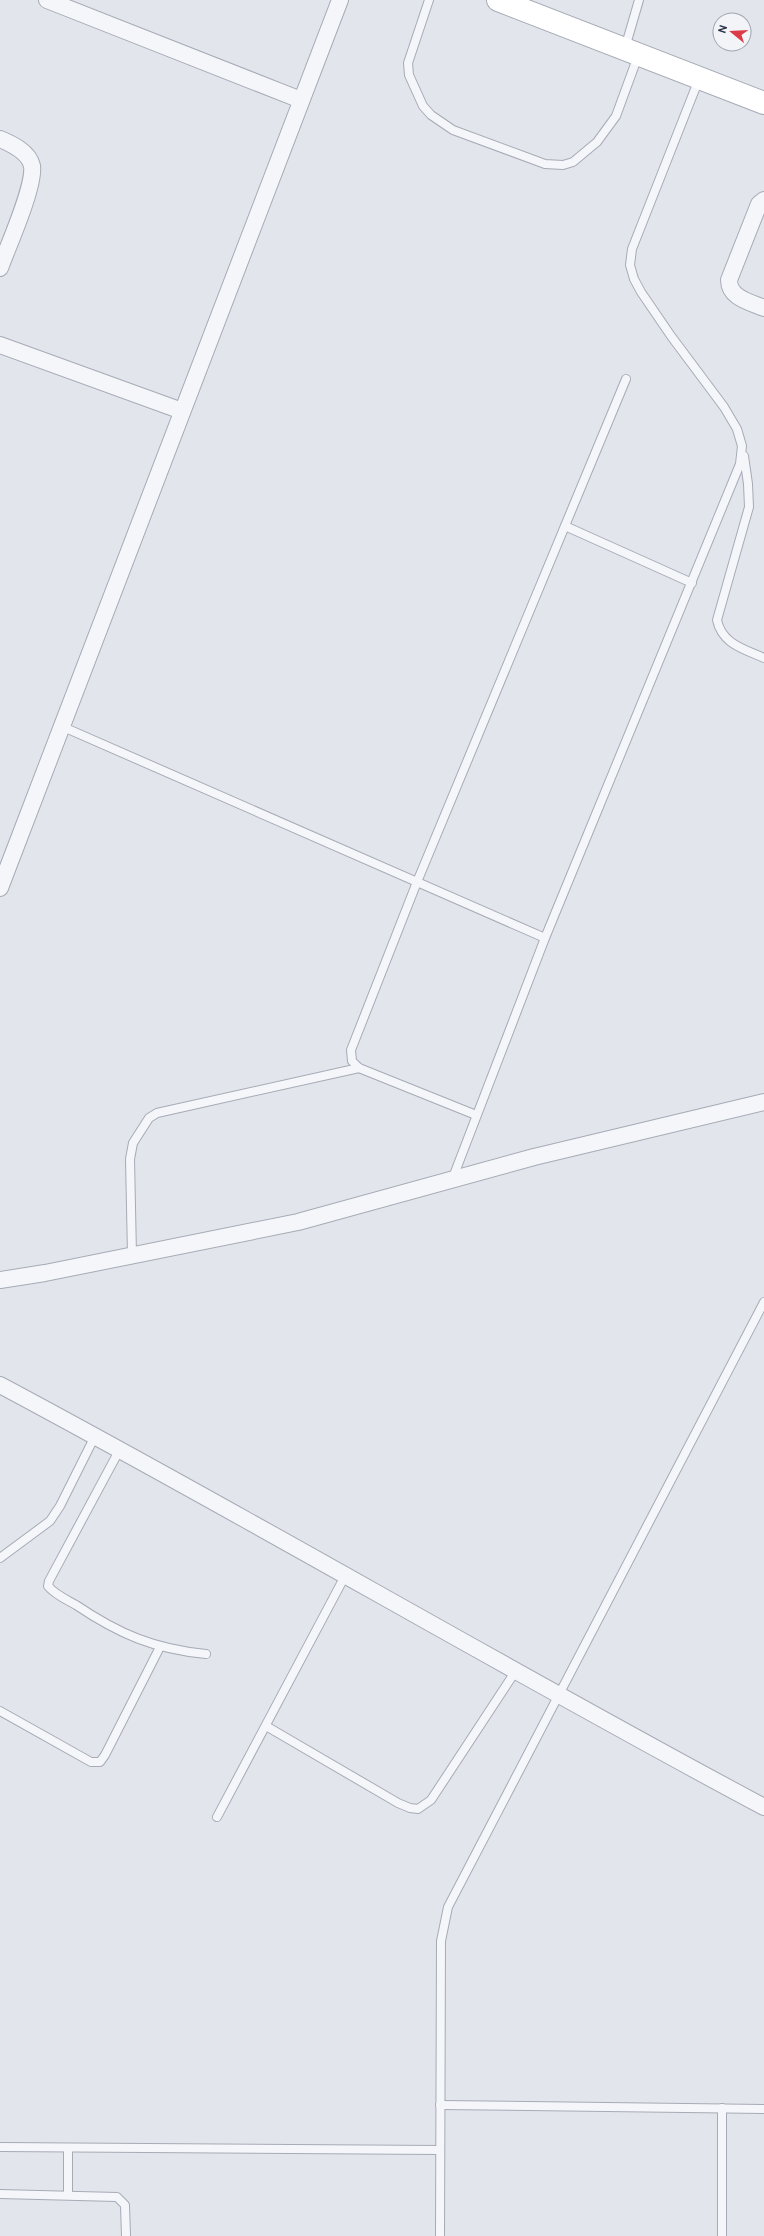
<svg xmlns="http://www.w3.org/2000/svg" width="764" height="2236" font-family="Overpass,sans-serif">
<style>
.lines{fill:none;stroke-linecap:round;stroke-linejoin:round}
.lane-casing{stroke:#a6abb6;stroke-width:10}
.street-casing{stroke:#a6abb6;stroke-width:18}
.secondary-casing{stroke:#a6abb6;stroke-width:24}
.lane{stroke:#f5f6f9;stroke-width:8}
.street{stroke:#f5f6f9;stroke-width:16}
.secondary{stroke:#fff;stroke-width:22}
</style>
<rect width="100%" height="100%" fill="#e2e5eb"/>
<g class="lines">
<g class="lane-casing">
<g id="lane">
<polyline points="429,0 408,63 409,75 423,106 431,115 453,130 545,164 563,165 573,162 597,142 616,116 638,56"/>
<polyline points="625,48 639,0"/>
<path d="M744 456 748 484 749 507 717 620C722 644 744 649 764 658"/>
<polyline points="565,526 692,583"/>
<polyline points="61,726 545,938"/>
<polyline points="476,1115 359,1068 352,1061 351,1050 417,882 626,379"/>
<polyline points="452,1180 545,938 740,464 742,446 737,429 724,407 671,336 641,292 634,279 630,265 632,249 699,79"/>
<polyline points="132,1255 130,1159 133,1143 149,1118 157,1113 359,1068"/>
<path d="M120 1449 49 1581 48 1586C54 1594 67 1600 76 1605 119 1634 154 1649 206 1654"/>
<polyline points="0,1558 50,1521 60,1506 95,1436"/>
<polyline points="0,1711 91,1762 100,1762 105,1755 160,1647"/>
<polyline points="266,1726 398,1803 410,1808 418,1809 431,1800 515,1672"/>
<polyline points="217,1817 345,1576"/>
<polyline points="440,2105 764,2109"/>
<polyline points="722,2108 722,2236"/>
<polyline points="0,2147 440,2150"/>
<polyline points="68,2148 68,2195"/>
<polyline points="0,2194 117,2197 125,2205 126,2236"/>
<polyline points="440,2236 441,1941 448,1907 764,1302"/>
</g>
</g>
<g class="street-casing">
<g id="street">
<polyline points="47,0 301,100"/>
<path d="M0 139C12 144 29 152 32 166 35 186 8 246 0 268"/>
<path d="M764 200 759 204 729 280C729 298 750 302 764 308"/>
<polyline points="0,345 182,411"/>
<polyline points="0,888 340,0"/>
<polyline points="0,1280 45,1273 298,1222 534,1157 764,1102"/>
<path d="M0 1385C257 1522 507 1670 764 1807"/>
</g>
</g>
<g class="secondary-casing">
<polyline id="secondary" points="498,0 764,103"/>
</g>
<use href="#lane" class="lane"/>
<use href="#street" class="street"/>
<use href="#secondary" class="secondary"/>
</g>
<g transform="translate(732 32) rotate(288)"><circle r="19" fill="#f2f4f8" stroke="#a1a6b0"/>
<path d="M0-3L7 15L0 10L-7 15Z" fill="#dc3b49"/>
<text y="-6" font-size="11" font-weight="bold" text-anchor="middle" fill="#283145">N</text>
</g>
</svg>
